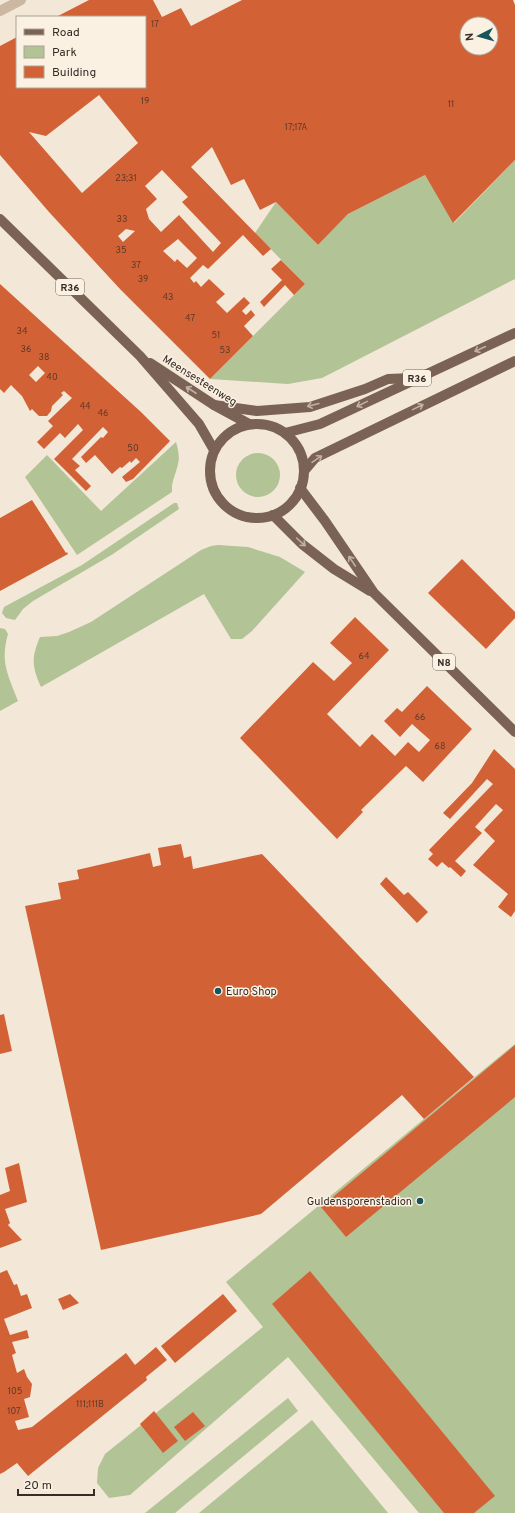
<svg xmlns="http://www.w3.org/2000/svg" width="515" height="1513" font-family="Overpass,sans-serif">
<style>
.green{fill:#b2c396}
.building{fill:#d26236;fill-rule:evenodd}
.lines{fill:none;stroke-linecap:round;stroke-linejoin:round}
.minor{stroke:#ccb7a2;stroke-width:10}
.primary{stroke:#7a6254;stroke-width:10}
.oneway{stroke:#c1b1a3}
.poi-dot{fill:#17545b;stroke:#fbf1e3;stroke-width:1.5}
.labels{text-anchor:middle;stroke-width:3;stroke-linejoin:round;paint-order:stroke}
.number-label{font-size:9px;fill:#5d3929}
.shield{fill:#fbf1e3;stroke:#71665e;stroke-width:1}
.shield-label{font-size:10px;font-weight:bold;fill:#362b25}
.street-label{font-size:11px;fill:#362b25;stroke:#fbf1e3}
.poi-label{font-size:11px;fill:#362b25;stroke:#fbf1e3;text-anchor:start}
</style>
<rect width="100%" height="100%" fill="#f3e7d7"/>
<g class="green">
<polygon points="515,160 515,279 322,378 288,384 210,379 305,284 255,233 276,202 318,245 348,214 425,175 454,223"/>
<path d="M176 442C178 449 180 457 178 464 176 474 171 482 172 492L77 555 25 477 47 455 101 511Z"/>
<circle cx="258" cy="475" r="22"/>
<polygon points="174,503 177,503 179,509 113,554 33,601 23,609 15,620 6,618 2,613 4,607 82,565"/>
<path d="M218 545 248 547 280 557 305 572 252 631 242 639H231L204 594 41 687C32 667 31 658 40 637L57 636 69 632 91 622 201 550 211 546Z"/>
<path d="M0 628 5 629 8 634C0 662 8 675 18 701L0 711Z"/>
<polygon points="515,1044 515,1513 419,1513 288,1357 130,1495 109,1498 97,1483 98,1468 105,1454 263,1327 226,1282"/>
<polygon points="288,1398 298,1411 175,1513 145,1513"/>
<polygon points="312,1420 388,1513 199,1513"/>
</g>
<g class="building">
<path d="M89 0H153L162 17 181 8 191 26 242 0H513L515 5V160L453 223 425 175 348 214 318 245 276 202 260 210 244 179 231 185 212 147 191 167 271 249 263 256 243 235 208 269 203 265 190 278 194 283 196 281 201 287 209 279 225 294 216 302 227 313 244 297 250 303 242 311 246 315 251 310 255 315 244 326 253 336 210 379 120 289 49 212 0 155V46L17 37V87H145V17H56ZM467 24H491V48H467ZM99 95 138 143 82 193 29 132 46 136ZM162 170 188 197 182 202 221 243 213 252 179 215 161 232 149 219 146 209 157 199 145 186ZM126 229 135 231 123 242 118 236ZM178 239 197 258 187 268 177 259 175 262 163 251Z"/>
<polygon points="281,260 305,284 294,295 285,285 264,307 260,302 282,280 271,269"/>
<path d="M0 284 141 412 170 441 133 479 126 482 122 477 140 462 136 458 131 463 130 461 122 468 120 467 112 474 95 455 86 463 81 457 101 437 103 438 108 432 103 427 72 459 80 466 75 470 91 486 86 491 54 459 83 430 78 424 65 438 60 433 44 449 37 442 53 426 48 421 72 398 64 391 61 393 63 395 52 406 51 411 47 416H39L32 409 30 411 22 396 11 385 4 393 0 389ZM38 366 45 373 36 382 29 375Z"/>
<polygon points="32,500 66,553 67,552 68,554 0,591 0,518"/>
<polygon points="462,559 515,612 515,618 486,649 428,593"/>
<polygon points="355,617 389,650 327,714 360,747 372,734 395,756 408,742 419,752 430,740 412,724 400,737 384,721 397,708 402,712 427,686 472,729 423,782 406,766 361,810 363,812 337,839 240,738 313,662 334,681 352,663 330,643"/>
<polygon points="494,749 515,769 515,911 511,917 498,907 508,894 473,865 495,841 484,830 503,810 496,804 475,827 482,833 455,861 466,871 461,877 450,867 449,868 442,862 437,867 428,859 433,854 429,850 493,784 487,779 450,819 443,813 472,783"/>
<polygon points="181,844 184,858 191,856 193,869 262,854 474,1077 424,1119 402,1095 261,1214 101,1250 25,906 61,899 58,883 79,879 77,870 150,853 153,867 161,865 158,848"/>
<polygon points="386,877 404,895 408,892 428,912 417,923 380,884"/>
<polygon points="4,1014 12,1051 0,1054 0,1015"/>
<polygon points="515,1045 515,1097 346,1237 321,1207"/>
<polygon points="19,1163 27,1202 5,1209 10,1223 8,1225 22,1240 0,1248 0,1195 10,1191 5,1168"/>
<polygon points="7,1270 14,1285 17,1284 21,1296 27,1294 32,1308 4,1319 10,1335 27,1330 29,1338 12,1342 16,1353 12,1355 17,1373 24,1369 27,1377 32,1384 30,1397 24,1399 29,1417 15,1421 18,1430 32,1427 126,1353 135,1365 156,1347 167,1360 146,1377 147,1380 28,1476 17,1463 4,1472 0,1474 0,1273"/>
<polygon points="310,1271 495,1496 474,1513 444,1513 272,1304"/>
<polygon points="70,1294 79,1303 63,1310 58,1299"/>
<polygon points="223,1294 237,1311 175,1363 161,1346"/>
<polygon points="154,1411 178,1441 163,1453 140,1424"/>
<polygon points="193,1412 205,1426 185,1441 174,1427"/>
</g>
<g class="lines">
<polyline class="minor" points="0,11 21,0"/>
<g class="primary">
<polyline points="0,219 140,356 199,424 214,450"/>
<polyline points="150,363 214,405 249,424"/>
<polyline points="214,405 257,411 310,407 365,389 388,379 413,378"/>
<circle cx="257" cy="471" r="47"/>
<polyline points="285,433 320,424 515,333"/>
<polyline points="304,471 315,458 515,361"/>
<polyline points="300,488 325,521 374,593 515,732"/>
<polyline points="273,515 302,544 334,569 370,591"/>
</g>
</g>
<defs><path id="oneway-shaft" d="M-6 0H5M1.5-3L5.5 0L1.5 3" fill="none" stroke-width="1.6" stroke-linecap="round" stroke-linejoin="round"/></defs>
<g class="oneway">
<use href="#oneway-shaft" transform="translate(480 349) rotate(155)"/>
<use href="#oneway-shaft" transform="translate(191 390) rotate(-147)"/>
<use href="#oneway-shaft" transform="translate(362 404) rotate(154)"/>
<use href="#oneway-shaft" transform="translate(313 405) rotate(166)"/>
<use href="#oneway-shaft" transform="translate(418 407) rotate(-26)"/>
<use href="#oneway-shaft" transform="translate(317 459) rotate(-34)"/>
<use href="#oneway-shaft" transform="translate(301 542) rotate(42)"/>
<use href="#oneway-shaft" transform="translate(352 561) rotate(-124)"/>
</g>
<g class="poi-dot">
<circle cx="218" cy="991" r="4"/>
<circle cx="420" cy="1201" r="4"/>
</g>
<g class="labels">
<g class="number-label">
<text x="155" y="27">17</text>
<text x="145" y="104">19</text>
<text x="451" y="107">11</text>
<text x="296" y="130">17;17A</text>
<text x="126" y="181">23;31</text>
<text x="122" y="222">33</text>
<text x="121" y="253">35</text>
<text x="136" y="268">37</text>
<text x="143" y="282">39</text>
<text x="168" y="300">43</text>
<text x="190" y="321">47</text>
<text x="22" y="334">34</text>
<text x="216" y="338">51</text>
<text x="26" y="352">36</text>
<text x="225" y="353">53</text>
<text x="44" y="360">38</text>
<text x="52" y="380">40</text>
<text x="85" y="409">44</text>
<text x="103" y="416">46</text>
<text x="133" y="451">50</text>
<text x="364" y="659">64</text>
<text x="420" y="720">66</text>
<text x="440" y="749">68</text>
<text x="15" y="1394">105</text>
<text x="90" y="1407">111;111B</text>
<text x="14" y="1414">107</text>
</g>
<g class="shield">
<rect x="56" y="279" width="28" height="16" rx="3"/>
<rect x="403" y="370" width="28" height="16" rx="3"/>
<rect x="433" y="654" width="22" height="16" rx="3"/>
</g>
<g class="shield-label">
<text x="70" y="291">R36</text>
<text x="417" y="382">R36</text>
<text x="444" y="666">N8</text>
</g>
<g class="street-label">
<text transform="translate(200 380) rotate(32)" y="4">Meensesteenweg</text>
</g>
<g class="poi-label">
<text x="226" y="995">Euro Shop</text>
<text x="412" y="1205" text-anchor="end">Guldensporenstadion</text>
</g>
</g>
<rect x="16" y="16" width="130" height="72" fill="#fbf1e3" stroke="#aca297"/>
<rect x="24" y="29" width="20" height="6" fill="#7a6254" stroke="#aca297"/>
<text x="52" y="36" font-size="12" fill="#362b25">Road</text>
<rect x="24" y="46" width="20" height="12" fill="#b2c396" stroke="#aca297"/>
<text x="52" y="56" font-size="12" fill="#362b25">Park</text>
<rect x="24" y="66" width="20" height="12" fill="#d26236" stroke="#aca297"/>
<text x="52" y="76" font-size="12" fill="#362b25">Building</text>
<g transform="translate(479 36) rotate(264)"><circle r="19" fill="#fbf1e3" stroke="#aca297"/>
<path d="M0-3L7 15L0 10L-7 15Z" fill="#17545b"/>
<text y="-6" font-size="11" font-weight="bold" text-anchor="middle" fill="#362b25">N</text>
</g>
<path d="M18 1489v6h76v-6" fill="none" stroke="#362b25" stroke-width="2"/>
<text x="24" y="1489" font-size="12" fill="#362b25" stroke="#fbf1e3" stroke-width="3" paint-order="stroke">20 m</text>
</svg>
